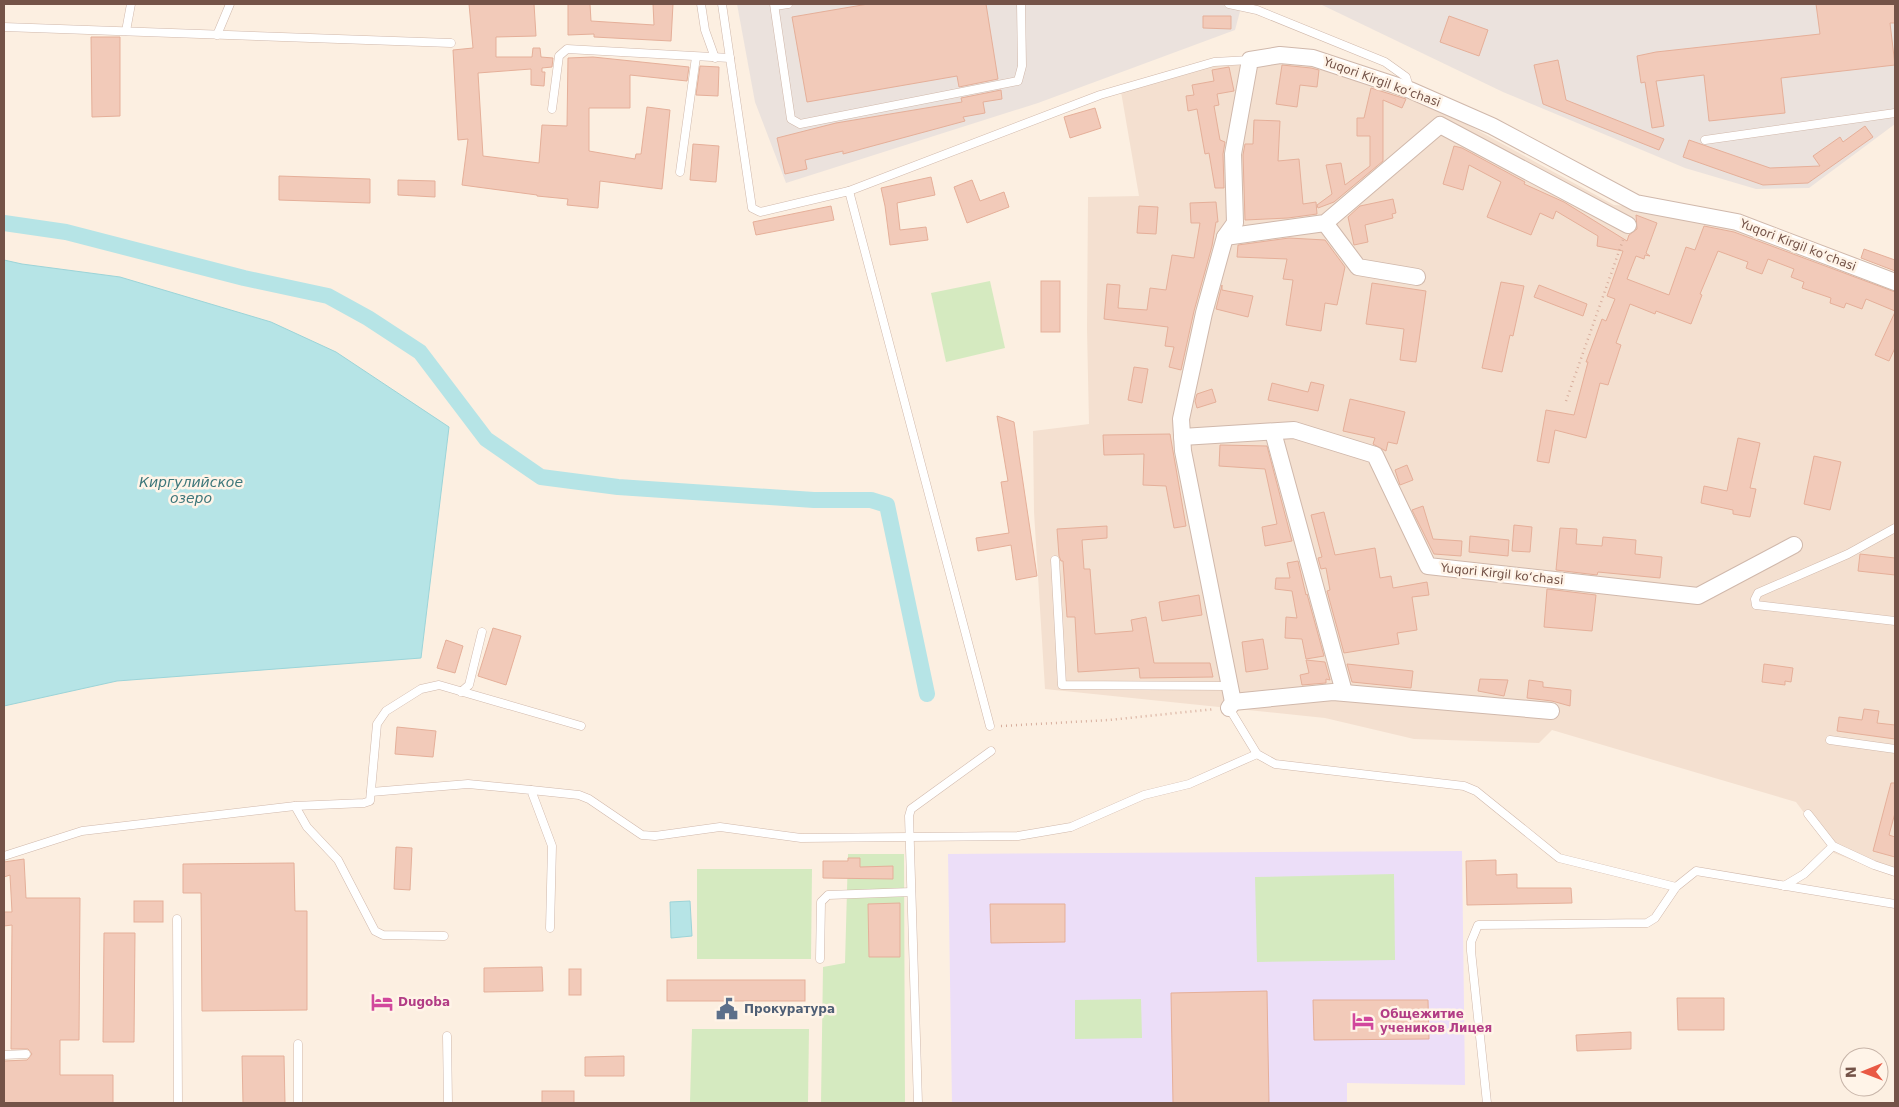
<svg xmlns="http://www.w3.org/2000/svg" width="1899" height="1107" font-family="'DejaVu Sans',sans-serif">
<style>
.residential{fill:#f4e0d0}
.industrial{fill:#ebe2dd}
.education{fill:#ecdef8}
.green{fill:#d5eac0}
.water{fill:#b6e4e6;stroke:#9cd4d8}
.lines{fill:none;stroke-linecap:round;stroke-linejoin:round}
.canal{stroke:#b6e4e6;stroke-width:16}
.building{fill:#f2cab9;stroke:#e5af99}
.lane-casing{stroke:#d0b8ab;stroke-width:9}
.street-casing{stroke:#d0b8ab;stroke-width:18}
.path{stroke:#d7ad9c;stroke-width:2.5;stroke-dasharray:1 4;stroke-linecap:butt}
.lane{stroke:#fff;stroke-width:8}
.street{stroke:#fff;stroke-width:16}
.labels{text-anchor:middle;stroke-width:5;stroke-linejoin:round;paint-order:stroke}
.street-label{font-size:12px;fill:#745348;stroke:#fff4e8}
.hotel-label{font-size:12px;font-weight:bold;fill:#b23c85;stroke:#fff4e8;text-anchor:start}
.service-label{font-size:12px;font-weight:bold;fill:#4e5e75;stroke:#fff4e8;text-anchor:start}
.water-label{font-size:14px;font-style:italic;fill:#3c767a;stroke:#fff4e8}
</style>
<rect width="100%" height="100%" fill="#fcefe1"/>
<polygon class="residential" points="1300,59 1415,96 1614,205 1691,211 1895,285 1895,877 1834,853 1796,802 1552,730 1539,743 1414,739 1325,718 1045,689 1034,512 1033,431 1089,424 1087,329 1088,197 1139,196 1120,86 1164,72 1220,62"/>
<g class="industrial">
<polygon points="737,4 1242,4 1235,30 1038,103 786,183 755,102"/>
<polygon points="1320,4 1895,4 1895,124 1809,188 1756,189 1685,168 1503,92"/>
</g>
<polygon class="education" points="1462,851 1465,1085 1347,1083 1347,1103 952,1103 948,854"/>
<g class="green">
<polygon points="990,281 1005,348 946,362 931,293"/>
<polygon points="848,854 904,854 905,1103 821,1103 823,967 845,963"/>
<polygon points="697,869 812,869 811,959 697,959"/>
<polygon points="1394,874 1395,960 1257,962 1255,877"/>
<polygon points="1141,999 1142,1038 1075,1039 1075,1000"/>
<polygon points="692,1029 809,1029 808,1102 690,1102"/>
</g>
<g class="water">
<polygon points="4,260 22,264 120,277 271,322 336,352 449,427 421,658 117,681 4,706"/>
<polygon points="690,901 692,936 671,938 670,902"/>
</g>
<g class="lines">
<polyline class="canal" points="4,223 66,232 244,278 328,296 368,318 420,352 486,439 541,477 618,487 814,500 871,500 887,505 927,694"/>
</g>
<g class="building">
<polygon points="469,4 534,4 536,36 496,37 496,57 532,57 533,48 540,48 541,57 553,58 552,67 542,68 542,72 545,72 544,86 531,85 531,69 478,73 483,156 539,163 542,125 567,126 568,58 593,57 689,67 687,81 630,75 630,108 589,108 589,151 635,159 636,154 641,154 647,107 670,110 662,189 600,181 598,208 567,205 568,199 537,196 537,195 462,185 468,139 458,140 453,50 473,48"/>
<polygon points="568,4 590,4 591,21 654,25 653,4 673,4 671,41 594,37 594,34 568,35"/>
<polygon points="868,4 986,4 998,79 959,87 957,76 807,102 792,17"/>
<polygon points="1816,4 1895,4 1895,23 1890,23 1895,65 1781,78 1785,113 1709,121 1704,75 1656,81 1664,126 1652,128 1645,82 1641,83 1637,56 1656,52 1820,34"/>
<polygon points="1203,16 1231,16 1231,29 1203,28"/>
<polygon points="1449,16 1488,30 1479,56 1440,42"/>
<polygon points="91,37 120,37 120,116 92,117"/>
<polygon points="1558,60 1566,100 1664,139 1659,150 1543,104 1534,65"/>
<polygon points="1282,65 1311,68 1319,70 1317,87 1300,85 1297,107 1276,104"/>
<polygon points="700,66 719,67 718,96 696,95"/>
<polygon points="1229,67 1234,91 1217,94 1219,105 1214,106 1220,140 1225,142 1223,154 1224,188 1215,188 1209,153 1205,154 1197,109 1188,111 1186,96 1194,95 1192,85 1214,81 1212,70"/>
<polygon points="1371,88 1406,99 1402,108 1383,100 1383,161 1334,202 1318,208 1317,205 1332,194 1326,165 1341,163 1345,185 1370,166 1370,136 1357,136 1357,118 1364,118"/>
<polygon points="1001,90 1002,99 983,102 985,113 963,117 965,121 843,154 843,151 805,160 807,169 785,174 777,138 836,123 962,102 961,98"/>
<polygon points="1095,108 1101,128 1070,138 1064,117"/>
<polygon points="1254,120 1280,121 1278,161 1299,159 1303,204 1316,202 1317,214 1288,218 1245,220 1243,155 1245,144 1253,144"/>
<polygon points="1865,126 1873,137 1808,183 1763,185 1683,157 1689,140 1770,168 1820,166 1813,156 1840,137 1843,142"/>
<polygon points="693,144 719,146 716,182 690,180"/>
<polygon points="1454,146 1462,148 1525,182 1524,184 1564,202 1627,241 1629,235 1637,229 1636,215 1657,223 1646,253 1650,256 1645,255 1644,259 1636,256 1627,279 1669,295 1686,247 1695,250 1704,226 1734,232 1895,292 1895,311 1866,299 1862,309 1846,303 1844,308 1830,303 1831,298 1802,288 1804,282 1791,277 1794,269 1768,259 1762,274 1746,268 1748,262 1718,251 1700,294 1702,295 1691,324 1656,311 1655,314 1630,304 1616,343 1621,345 1608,385 1600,383 1586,438 1555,430 1549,463 1537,461 1546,410 1574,415 1588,362 1586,362 1602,319 1606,321 1615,299 1607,296 1623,251 1597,246 1598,236 1556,211 1553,219 1540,213 1531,235 1487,217 1501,182 1469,165 1463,190 1443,184"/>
<polygon points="279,176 370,179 370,203 279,200"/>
<polygon points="931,177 935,195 897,203 900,230 926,227 928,240 890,245 885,206 881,188"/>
<polygon points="398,180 435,181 435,197 398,195"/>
<polygon points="972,180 980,201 1004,192 1009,207 967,223 954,187"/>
<polygon points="1393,199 1396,213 1392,214 1393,218 1365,225 1368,242 1354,245 1348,217 1360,206"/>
<polygon points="1216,202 1218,222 1216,222 1212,246 1194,311 1181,370 1169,367 1174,347 1165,346 1168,327 1104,319 1107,284 1120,285 1118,308 1147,310 1150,288 1166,290 1172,255 1194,258 1200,223 1191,223 1190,203"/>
<polygon points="831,206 834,220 756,235 753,222"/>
<polygon points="1139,206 1158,207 1156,234 1137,233"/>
<polygon points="1289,238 1325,240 1345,267 1337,305 1325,303 1321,331 1286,325 1293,280 1283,279 1287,259 1237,257 1238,245"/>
<polygon points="1864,249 1895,260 1895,271 1861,258"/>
<rect x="1041" y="281" width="19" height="51"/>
<polygon points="1501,282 1524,286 1513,336 1510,335 1502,372 1482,368"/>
<polygon points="1372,283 1426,291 1416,362 1400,360 1404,329 1366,324"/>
<polygon points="1222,285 1222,290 1253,296 1248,317 1216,309"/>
<polygon points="1539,285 1587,304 1583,316 1534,297"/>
<polygon points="1895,312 1895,348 1889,361 1875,355"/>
<polygon points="1134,367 1148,369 1142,403 1128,400"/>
<polygon points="1311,382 1324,385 1318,411 1268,400 1272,383 1308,392"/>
<polygon points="1212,389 1216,402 1197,408 1195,401 1197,394"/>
<polygon points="1350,399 1405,412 1397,444 1388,442 1386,451 1384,450 1373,444 1375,438 1343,431"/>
<polygon points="997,416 1014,422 1037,576 1016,580 1011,545 978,551 976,538 1009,533 1001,482 1008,481"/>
<polygon points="1170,434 1186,526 1174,528 1166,486 1143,485 1144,454 1104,455 1103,435"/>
<polygon points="1738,438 1760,443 1750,488 1756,489 1750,517 1733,514 1733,510 1701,503 1704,486 1727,491"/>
<polygon points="1220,445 1267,446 1292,541 1265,546 1262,527 1277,524 1265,469 1219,466"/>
<polygon points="1814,456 1841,462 1830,510 1804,504"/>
<polygon points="1407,465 1413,480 1400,485 1395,470"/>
<polygon points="1423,506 1433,539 1462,541 1461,556 1434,554 1412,510"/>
<polygon points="1324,512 1335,555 1375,548 1380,578 1391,576 1393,588 1427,582 1429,595 1412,597 1417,630 1397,633 1399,644 1344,653 1327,591 1330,590 1326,568 1321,569 1318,558 1322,557 1311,515"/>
<polygon points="1514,525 1532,527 1530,552 1512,551"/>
<polygon points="1107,526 1107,538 1082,540 1084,569 1090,569 1095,634 1133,631 1131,620 1146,617 1154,663 1210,663 1213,677 1140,678 1139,668 1078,672 1075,617 1067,617 1063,561 1061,561 1059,556 1057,529"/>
<polygon points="1560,528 1577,529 1576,544 1602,546 1603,537 1636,540 1635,554 1662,557 1660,578 1598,572 1597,575 1556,570"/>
<polygon points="1470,536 1509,540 1508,556 1469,552"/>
<polygon points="1860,554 1895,558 1895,575 1858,571"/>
<polygon points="1298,561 1306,595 1307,594 1324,656 1306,659 1302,639 1285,638 1286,617 1297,618 1292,591 1275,589 1276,578 1290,578 1287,563"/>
<polygon points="1547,589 1596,595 1592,631 1544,627"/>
<polygon points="1199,595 1202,615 1162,621 1159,602"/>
<polygon points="493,628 521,636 506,685 478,676"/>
<polygon points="1263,639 1268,669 1246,672 1242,642"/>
<polygon points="446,640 463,646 455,673 437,668"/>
<polygon points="1306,660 1325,662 1330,680 1326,679 1326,683 1302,685 1300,675 1309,673"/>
<polygon points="1347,664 1413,671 1411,688 1352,682"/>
<polygon points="1764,664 1793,668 1791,682 1785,681 1785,685 1762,682"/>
<polygon points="1480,679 1508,680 1504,696 1478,691"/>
<polygon points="1529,680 1543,682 1543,687 1571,690 1570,706 1552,701 1527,698"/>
<polygon points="1864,709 1879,711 1877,723 1895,725 1895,739 1837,731 1839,717 1862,720"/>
<polygon points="397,727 436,731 433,757 395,754"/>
<polygon points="1891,783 1895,783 1895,813 1889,835 1895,837 1895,857 1873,851"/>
<polygon points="396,847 412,848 410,890 394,889"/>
<polygon points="848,858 860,858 860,867 893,866 893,879 823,878 823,861 848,861"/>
<polygon points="24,859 26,898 80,898 79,1040 60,1040 60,1075 113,1075 113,1103 4,1103 4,1061 27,1060 32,1054 28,1049 11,1049 12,925 4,926 4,912 12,912 10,875 4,877 4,862"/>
<polygon points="1496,860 1496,875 1517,874 1517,888 1571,888 1572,903 1467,905 1466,861"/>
<polygon points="294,863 295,911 307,911 307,1010 202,1011 201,893 183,893 183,864"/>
<rect x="134" y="901" width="29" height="21"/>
<polygon points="900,903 900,957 869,957 868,904"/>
<polygon points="990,904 1065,904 1065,942 991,943"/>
<polygon points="104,933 135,933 134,1042 103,1042"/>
<polygon points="542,967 543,991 484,992 484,968"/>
<rect x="569" y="969" width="12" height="26"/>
<rect x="667" y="980" width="138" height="21"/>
<polygon points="1267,991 1269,1103 1173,1103 1171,993"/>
<polygon points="1677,998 1724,998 1724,1030 1678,1030"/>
<polygon points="1313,1000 1428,1000 1429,1039 1314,1040"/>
<polygon points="1631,1032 1631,1049 1577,1051 1576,1035"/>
<polygon points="242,1056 284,1056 285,1103 243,1103"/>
<polygon points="624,1056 624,1076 585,1076 585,1057"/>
<rect x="542" y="1091" width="32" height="12"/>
</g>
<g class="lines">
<g class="lane-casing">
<g id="lane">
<polyline points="701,4 705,30 715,58"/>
<polyline points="722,4 752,208 760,212 849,191 990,726"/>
<polyline points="774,4 791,119 800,124 1018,81 1022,66 1021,4"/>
<polyline points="1229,4 1257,10 1385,62 1406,77 1410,90"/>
<polyline points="775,6 788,4"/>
<polyline points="4,27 451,43"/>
<polyline points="126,31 131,4"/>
<polyline points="217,35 230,4"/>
<polyline points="552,109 559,56 567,49 730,58"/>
<polyline points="1705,140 1895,113"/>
<polyline points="680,172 696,57"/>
<polyline points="849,191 1100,95 1214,62 1250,60"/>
<polyline points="1895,528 1848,554 1758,593 1755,599 1756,605 1895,621"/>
<polyline points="1055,560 1062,685 1229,686"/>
<polyline points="461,692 469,685 482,632"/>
<polyline points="1229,708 1257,754 1275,764 1464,786 1476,791 1559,858 1676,887"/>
<polyline points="1830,740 1895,749"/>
<polyline points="531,790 579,795 589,799 642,835 655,836 720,827 801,838 1018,836 1071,827 1144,795 1189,784 1257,754"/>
<polyline points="371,792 468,784 531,790 552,846 550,928"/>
<polyline points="295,806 307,827 338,860 375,931 383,935 444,936"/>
<polyline points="1808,814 1833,846 1874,865 1895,872"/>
<polyline points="4,856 82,831 295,806 364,803 370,801 377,724 386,711 421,689 439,685 581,726"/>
<polyline points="1784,886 1804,874 1833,846"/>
<polyline points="177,919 178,1103"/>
<polyline points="820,959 821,902 828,895 911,892"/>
<polyline points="447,1036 448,1103"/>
<polyline points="298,1044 298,1103"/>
<polyline points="4,1055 26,1054"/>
<polyline points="918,1103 909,816 911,809 991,751"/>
<polyline points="1487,1103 1471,951 1471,942 1478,925 1647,923 1655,918 1676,887 1696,871 1895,904"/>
</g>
</g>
<g class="street-casing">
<g id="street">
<polyline points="1325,223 1358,267 1417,277"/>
<polyline points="1225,237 1325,223 1440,125 1628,225"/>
<polyline points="1273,432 1344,692"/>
<polyline points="1182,437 1294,430 1375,455 1428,566 1698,596 1794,545"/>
<polyline points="1233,702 1333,692 1551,711"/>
<polyline points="1229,708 1233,702 1183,451 1181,419 1204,313 1225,237 1235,223 1233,154 1250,60 1280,55 1313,58 1410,90 1492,126 1636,203 1737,222 1895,282"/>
</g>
</g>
<g class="path">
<polyline points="1566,401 1623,240"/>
<polyline points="1001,726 1109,720 1215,709"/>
</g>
<use href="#lane" class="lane"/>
<use href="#street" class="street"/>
</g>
<defs>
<g id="hotel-bare" transform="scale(1.725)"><path d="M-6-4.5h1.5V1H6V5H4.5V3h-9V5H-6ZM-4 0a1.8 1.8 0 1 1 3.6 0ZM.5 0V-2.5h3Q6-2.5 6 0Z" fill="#d1479c" stroke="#fff4e8" stroke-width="2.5" paint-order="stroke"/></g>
<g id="civic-bare" transform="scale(1.725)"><path d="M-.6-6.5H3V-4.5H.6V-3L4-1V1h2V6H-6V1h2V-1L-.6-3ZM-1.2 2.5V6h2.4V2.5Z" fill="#5c6f8a" stroke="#fff4e8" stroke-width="2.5" paint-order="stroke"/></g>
</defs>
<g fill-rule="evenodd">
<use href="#hotel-bare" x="382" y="1002"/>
<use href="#civic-bare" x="727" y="1009"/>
<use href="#hotel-bare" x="1363" y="1021"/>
</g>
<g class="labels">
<g class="street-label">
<text transform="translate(1382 82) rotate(20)" y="4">Yuqori Kirgil koʻchasi</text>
<text transform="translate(1798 245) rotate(21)" y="4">Yuqori Kirgil koʻchasi</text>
<text transform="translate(1502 574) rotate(6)" y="4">Yuqori Kirgil koʻchasi</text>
</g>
<g class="hotel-label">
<text x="398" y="1006">Dugoba</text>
<text x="1380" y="1018">Общежитие<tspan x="1380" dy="14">учеников Лицея</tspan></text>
</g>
<g class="service-label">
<text x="744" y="1013">Прокуратура</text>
</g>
<g class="water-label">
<text x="191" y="487">Киргулийское<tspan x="191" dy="16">озеро</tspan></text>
</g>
</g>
<rect width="1899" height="1107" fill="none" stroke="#745348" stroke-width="10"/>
<g transform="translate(1864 1072) rotate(269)"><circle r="24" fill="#fff4e8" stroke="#c7b4a8"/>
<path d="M0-4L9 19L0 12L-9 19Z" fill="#e95944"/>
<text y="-8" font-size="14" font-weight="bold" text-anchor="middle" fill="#745348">N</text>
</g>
</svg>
